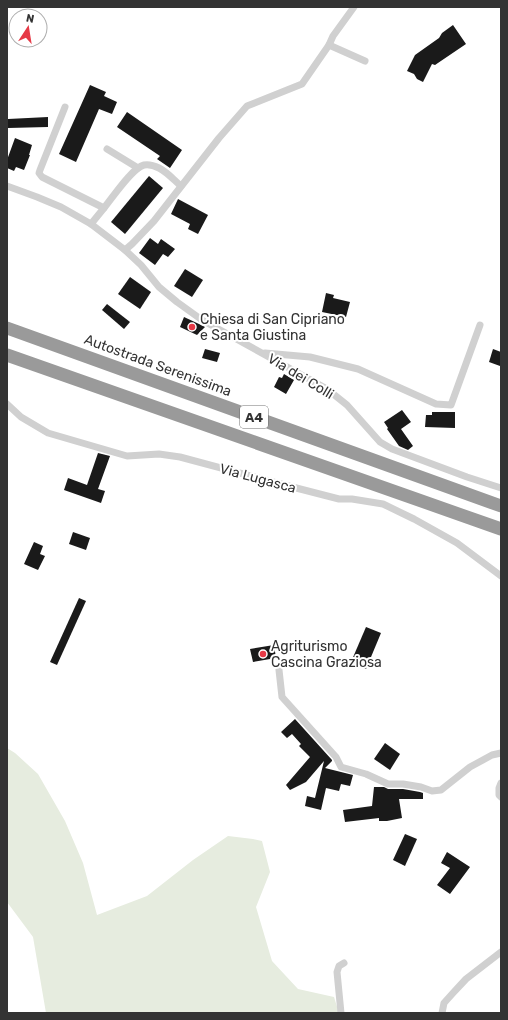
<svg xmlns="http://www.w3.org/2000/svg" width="508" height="1020" font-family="Rubik,sans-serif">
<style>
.green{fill:#e6ecdf}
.building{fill:#1a1a1a}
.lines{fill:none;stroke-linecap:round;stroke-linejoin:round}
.minor{stroke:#d0d0d0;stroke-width:7}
.motorway{stroke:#9a9a9a;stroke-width:13}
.poi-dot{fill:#e63946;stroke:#fff;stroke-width:1.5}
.labels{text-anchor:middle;stroke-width:4;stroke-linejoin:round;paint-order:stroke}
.shield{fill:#fff;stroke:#707070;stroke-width:1}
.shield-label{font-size:13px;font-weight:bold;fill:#333}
.poi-label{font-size:14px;fill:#333;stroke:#fff;text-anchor:start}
.street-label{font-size:14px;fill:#333;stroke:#fff}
</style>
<rect width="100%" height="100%" fill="#fff"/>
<polygon class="green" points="7,748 15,753 38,774 65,821 83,863 97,915 147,896 193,860 228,836 253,839 262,841 270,872 256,907 272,961 298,989 334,997 339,1013 46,1013 33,937 7,902"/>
<g class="building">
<polygon points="453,25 466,44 435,65 432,64 423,82 417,79 414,74 407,71 415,55 439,38 442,33"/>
<polygon points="90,85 106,92 104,96 117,102 112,114 99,109 76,162 59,154"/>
<polygon points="127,112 182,150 170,168 157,159 160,156 117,127"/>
<polygon points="48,117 48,127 8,128 8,119"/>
<polygon points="15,138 32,145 29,155 30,155 24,170 16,167 14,171 7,168 7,160"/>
<polygon points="149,176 163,188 125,234 111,222"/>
<polygon points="178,199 208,215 198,234 188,229 190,224 171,214"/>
<polygon points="150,238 158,244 161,239 175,249 168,257 163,254 155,265 139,253"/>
<polygon points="185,269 203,280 192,297 174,286"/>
<polygon points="130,277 151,292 140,309 118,294"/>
<polygon points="326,293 334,295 333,298 350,302 346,317 322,312"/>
<polygon points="107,304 130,322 124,329 102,310"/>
<polygon points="184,317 199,324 205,327 197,335 180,327"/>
<polygon points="205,349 220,353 217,362 202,358"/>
<polygon points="493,349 501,352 501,361 500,366 489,362"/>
<polygon points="284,374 294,380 286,394 274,387 279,377 282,378"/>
<polygon points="402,410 411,422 401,429 413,446 408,450 399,446 387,429 388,428 384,422"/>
<polygon points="432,412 455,412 455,428 425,427 426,415 432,415"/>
<polygon points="98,453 110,456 98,489 105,491 101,503 64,490 68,478 87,485"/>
<polygon points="73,532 90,538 86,550 69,544"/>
<polygon points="34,542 43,546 40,554 45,556 38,570 24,564"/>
<polygon points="79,598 86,601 57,665 50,662"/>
<polygon points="366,627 381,633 366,669 351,662"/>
<polygon points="274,645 276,658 253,662 250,649"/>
<polygon points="295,719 332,760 332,761 325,768 353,775 350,786 341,784 339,791 326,788 321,810 305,806 307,796 315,798 324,761 306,782 290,790 286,785 310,757 299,746 301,744 292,734 287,738 281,732"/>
<polygon points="385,743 400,754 390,770 374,759"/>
<polygon points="374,787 384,787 388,789 403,789 420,792 423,793 423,799 399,799 402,818 387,821 379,821 379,818 345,822 343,810 372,806"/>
<polygon points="405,834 417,839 405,866 393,860"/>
<polygon points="447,852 470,867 450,894 437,885 450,868 441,863"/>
</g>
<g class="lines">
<g class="minor">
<polyline points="329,45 365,61"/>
<path d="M65 107 40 170 39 173 42 177 104 208C113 197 132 168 144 165 149 164 155 166 159 168 167 172 174 180 181 186"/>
<polyline points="107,149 138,168"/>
<polyline points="7,186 37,197 61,207 91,224 125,250 141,265 159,287 177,302 202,320 327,389 347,405 380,442 392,449 467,477 501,488"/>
<polyline points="91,224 104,208"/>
<polyline points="125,250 132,244 154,221 219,138 247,106 302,84 329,45 333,36 354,7"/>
<polyline points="265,353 310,357 358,369 436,404 451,405 480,325"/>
<polyline points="7,404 21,417 48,433 127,456 159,454 180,457 273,482 339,499 352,499 383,504 414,519 457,543 501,576"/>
<polyline points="279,670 282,697 336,757 341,767 366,774 388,784 403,784 421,787 432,791 441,790 470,767 492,755 501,753"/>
<polyline points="501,783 499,788 499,795 501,797"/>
<polyline points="341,1013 337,972 339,966 344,963"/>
<polyline points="442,1013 444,1003 453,993 466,979 501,952"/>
</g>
<g class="motorway">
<polyline points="7,328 501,506"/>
<polyline points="7,355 501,529"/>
</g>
</g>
<g class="poi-dot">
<circle cx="192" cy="327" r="4"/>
<circle cx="263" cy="654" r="4"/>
</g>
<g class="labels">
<rect class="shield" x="240" y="406" width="28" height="22" rx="3"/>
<g class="shield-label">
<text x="254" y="422">A4</text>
</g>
<g class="poi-label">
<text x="200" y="324">Chiesa di San Cipriano<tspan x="200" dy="16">e Santa Giustina</tspan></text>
<text x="271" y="651">Agriturismo<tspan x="271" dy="16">Cascina Graziosa</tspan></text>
</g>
<g class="street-label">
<text transform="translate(158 365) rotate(20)" y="5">Autostrada Serenissima</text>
<text transform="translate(301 376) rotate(31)" y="5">Via dei Colli</text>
<text transform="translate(258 478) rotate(15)" y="5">Via Lugasca</text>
</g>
</g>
<rect width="508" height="1020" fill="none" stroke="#333333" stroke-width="16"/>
<g transform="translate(28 28) rotate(12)"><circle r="19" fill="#ffffff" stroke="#adadad"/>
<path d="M0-3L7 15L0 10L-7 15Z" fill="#e63946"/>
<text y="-6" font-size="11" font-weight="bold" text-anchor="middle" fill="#333333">N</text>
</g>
</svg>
